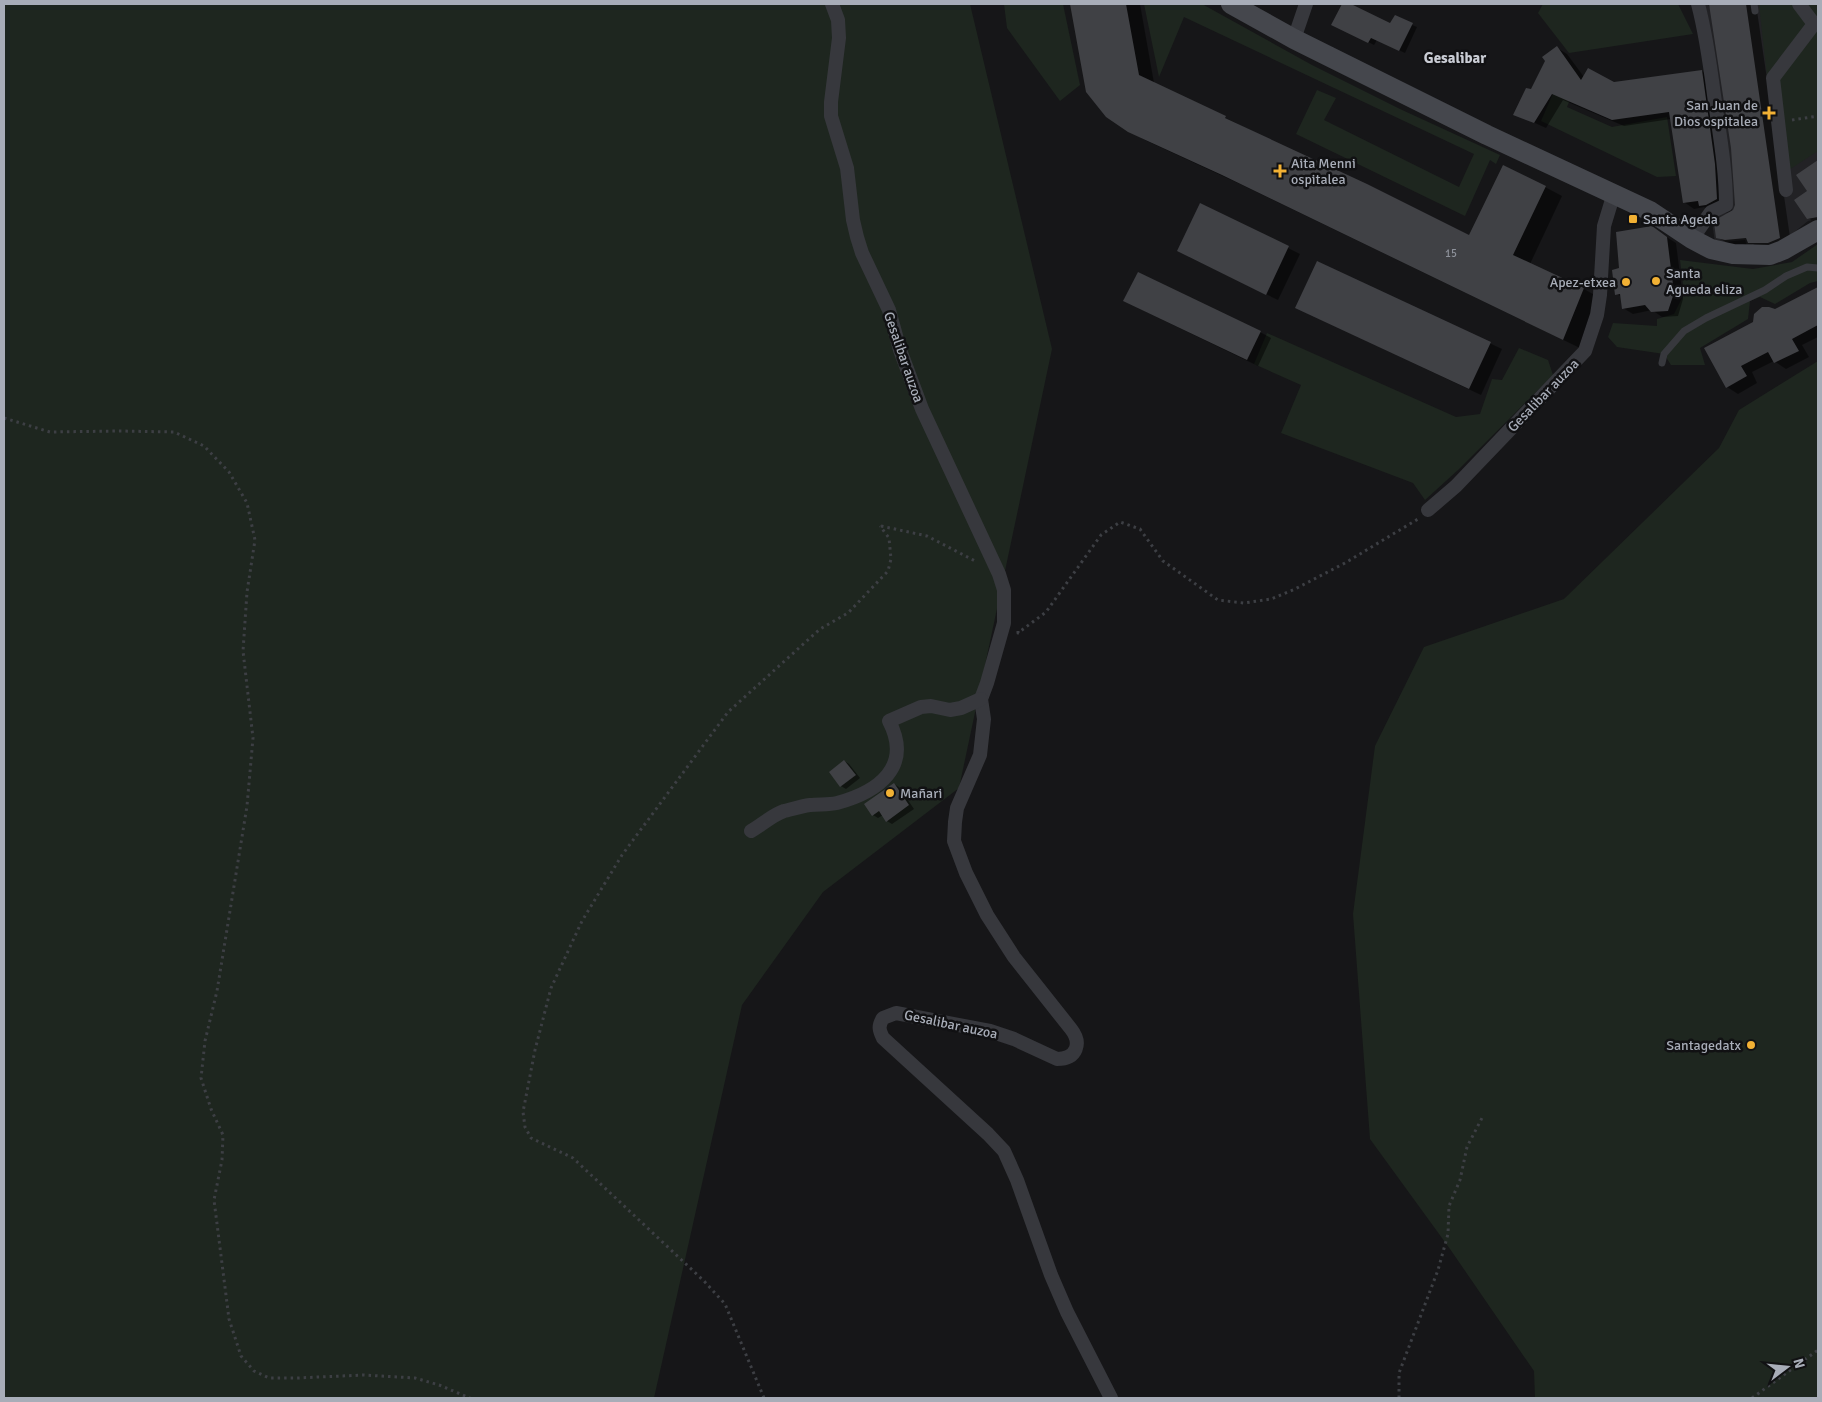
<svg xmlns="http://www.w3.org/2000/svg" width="1822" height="1402" font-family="Signika,sans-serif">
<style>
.built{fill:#222225}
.green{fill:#1e261f}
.shadow{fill:#0007}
.building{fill:#404145}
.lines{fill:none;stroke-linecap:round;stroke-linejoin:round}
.path{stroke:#3d3f44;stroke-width:3;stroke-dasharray:2.5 4;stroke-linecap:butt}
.lane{stroke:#37383d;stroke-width:7}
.street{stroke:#37383d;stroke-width:14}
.secondary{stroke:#45474d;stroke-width:20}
.poi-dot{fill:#f2b134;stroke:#111113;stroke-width:2}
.labels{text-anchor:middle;stroke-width:5;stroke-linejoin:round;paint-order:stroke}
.number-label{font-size:11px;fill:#8e929b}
.poi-label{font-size:14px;fill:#a8adb8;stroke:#111113;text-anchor:start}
.street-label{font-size:14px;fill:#a8adb8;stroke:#111113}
.neighbourhood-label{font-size:15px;font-weight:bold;fill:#c9ccd4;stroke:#111113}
</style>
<rect width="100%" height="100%" fill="#161618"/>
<polygon class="built" points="1704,4 1818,4 1818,230 1812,220 1808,221 1781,243 1748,249 1745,240 1715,243 1711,215 1732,212 1707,13"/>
<g class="green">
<polygon points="4,4 970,4 1052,349 959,788 823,892 742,1005 654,1398 4,1398"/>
<polygon points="1004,4 1063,4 1080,85 1060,101 1007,28"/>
<polygon points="1144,4 1202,4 1312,65 1400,109 1500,155 1496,164 1490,160 1465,216 1296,134 1317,90 1336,98 1324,120 1459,187 1474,154 1184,17 1159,77"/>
<polygon points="1543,4 1678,4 1693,34 1569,53 1538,13"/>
<polygon points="1759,4 1818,4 1818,151 1778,177"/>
<polygon points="1557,84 1571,97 1567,107 1612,127 1667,117 1676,176 1657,177 1541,121"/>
<polygon points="1818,244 1818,281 1810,283 1775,304 1760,297 1750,301 1748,319 1700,348 1705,365 1671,365 1664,354 1617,347 1608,337 1613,323 1657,326 1657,319 1674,314 1684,294 1680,260 1753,269 1792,262"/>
<polygon points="1267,333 1456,417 1480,414 1492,379 1502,380 1519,348 1548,360 1553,375 1458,470 1425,500 1413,483 1281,433 1301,385 1254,364"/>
<polygon points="1818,361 1818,1398 1535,1398 1534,1371 1450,1249 1370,1139 1353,914 1375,746 1424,647 1564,599 1719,448 1739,410"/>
</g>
<g class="shadow">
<polygon points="1071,4 1140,4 1154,83 1469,237 1545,187 1562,196 1530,264 1584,289 1600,298 1580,348 1240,184 1147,141 1129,131 1087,91"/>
<polygon points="1343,4 1348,4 1391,25 1412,25 1417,27 1405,53 1377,40 1374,45 1333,24"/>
<polygon points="1708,4 1756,4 1791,244 1760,248 1753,244 1737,246 1729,244 1717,237 1734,211 1736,205 1732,148 1712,12"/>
<polygon points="1557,48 1567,54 1584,77 1614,84 1702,71 1712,77 1727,198 1711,212 1704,207 1694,209 1684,202 1671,119 1624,126 1563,100 1546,128 1515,114 1532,91"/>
<polygon points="1818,161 1818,224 1808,218 1809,191 1798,175"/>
<polygon points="1200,204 1300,254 1278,300 1189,257"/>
<polygon points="1662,234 1676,243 1683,299 1678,316 1662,317 1652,310 1633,314 1623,308 1622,297 1617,294 1621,269"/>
<polygon points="1318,262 1502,349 1481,395 1297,308"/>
<polygon points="1818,288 1818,337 1802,345 1809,357 1786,369 1774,361 1752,372 1757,383 1738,394 1727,387 1775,311"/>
<polygon points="1136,307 1260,332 1271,338 1258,366"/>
<polygon points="844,761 849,764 860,778 846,789 841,786"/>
<polygon points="894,784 899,787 914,809 892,824 887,821 883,815 878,818 873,815"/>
</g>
<g class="building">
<polygon points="1070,4 1126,4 1139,75 1226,116 1225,118 1367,184 1469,235 1503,165 1546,186 1513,255 1584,288 1563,340 1222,175 1128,132 1106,117 1086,92"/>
<polygon points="1342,4 1351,4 1390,23 1395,15 1413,23 1399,51 1371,38 1368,43 1331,25"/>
<polygon points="1709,4 1746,4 1780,238 1768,243 1748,243 1746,238 1725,240 1716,238 1714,223 1717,219 1733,210 1735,205 1734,191 1731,148"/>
<polygon points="1557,46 1581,80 1588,68 1614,82 1702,70 1715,164 1717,199 1706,205 1699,206 1698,201 1683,203 1669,112 1612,120 1552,94 1534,123 1513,115 1526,88 1531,89 1545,61 1542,57"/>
<polygon points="1818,160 1818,217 1807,219 1794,200 1807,191 1796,175"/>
<polygon points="1200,203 1289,246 1266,295 1177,251"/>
<polygon points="1652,226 1667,237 1674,293 1668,311 1651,312 1645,305 1622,309 1620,294 1615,295 1612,270 1619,268 1616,232"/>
<polygon points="1317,261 1491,342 1469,389 1295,308"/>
<polygon points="1138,272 1261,331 1247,360 1123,301"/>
<polygon points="1818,287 1818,325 1792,339 1799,351 1774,363 1768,352 1741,366 1747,376 1726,388 1704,348 1753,322 1754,314 1762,307 1769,307 1775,309"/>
<polygon points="844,760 856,775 840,787 829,772"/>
<polygon points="894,783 909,805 886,822 879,811 872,816 864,804"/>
</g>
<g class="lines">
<g class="path">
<polyline points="1792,120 1818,116"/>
<polyline points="4,418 50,432 119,431 174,432 204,446 229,472 247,503 255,540 247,592 243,651 253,738 247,806 217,991 205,1041 201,1078 211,1109 223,1135 222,1160 214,1200 229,1319 241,1356 254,1371 269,1378 297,1378 364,1375 415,1378 439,1385 470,1398"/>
<polyline points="881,526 927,536 977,562"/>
<polyline points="1018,631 1018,633 1046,612 1101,535 1120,522 1140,529 1163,561 1218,600 1244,603 1271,599 1295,589 1345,563 1418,519"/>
<polyline points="764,1398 725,1304 704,1281 573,1158 531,1138 525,1127 523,1112 535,1050 551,988 582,921 622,855 728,712 820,629 848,613 888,571 891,559 889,538 880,526"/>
<polyline points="1399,1398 1399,1373 1438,1270 1448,1234 1449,1206 1460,1180 1467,1147 1483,1116"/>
<polyline points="1752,1398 1818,1350"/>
</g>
<g class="lane">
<polyline points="1754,4 1755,11"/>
<polyline points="1662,363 1664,354 1684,331 1706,318 1765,290 1786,276 1807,267 1818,268"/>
</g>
<g class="street">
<path d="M832 4 838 20 839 38 831 102V116L847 168 853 220 857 237 862 253 889 310 900 350 922 409 999 574 1004 590V623L987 683 981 699 984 719 980 755 957 808 955 822 954 841 966 873 987 915 1014 957 1071 1029C1082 1043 1077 1059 1057 1059L1014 1039 990 1031 896 1013 883 1018C878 1026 879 1030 883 1038L988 1134 1004 1151 1017 1180 1051 1275 1067 1312 1111 1398"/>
<polyline points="1799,4 1814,24 1818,24"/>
<polyline points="1294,39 1306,4"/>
<polyline points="1786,190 1773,78 1814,24"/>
<path d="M1692 239 1711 212 1726 205C1726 168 1719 131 1714 95 1710 64 1706 34 1698 4"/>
<polyline points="1428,510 1456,486 1585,351 1597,315 1600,295 1604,226 1614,193"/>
<path d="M751 831C762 825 772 815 784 811 792 809 802 806 810 805 819 804 829 805 837 803 878 792 913 767 889 721L921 707 931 706 950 710 961 708 981 699"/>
</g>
<polyline class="secondary" points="1231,4 1294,39 1487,135 1650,211 1692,239 1711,249 1733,254 1770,255 1783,250 1818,230"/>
</g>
<g class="poi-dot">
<path d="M1766.5 105.5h5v5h5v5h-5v5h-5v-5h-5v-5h5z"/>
<path d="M1277.5 163.5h5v5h5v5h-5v5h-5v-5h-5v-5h5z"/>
<rect x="1628" y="214" width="10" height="10" rx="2.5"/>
<circle cx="1656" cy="281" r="5"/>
<circle cx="1626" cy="282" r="5"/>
<circle cx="890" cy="793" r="5"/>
<circle cx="1751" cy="1045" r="5"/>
</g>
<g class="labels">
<g class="number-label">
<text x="1451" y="257">15</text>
</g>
<g class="poi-label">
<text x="1758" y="110" text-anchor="end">San Juan de<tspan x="1758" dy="16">Dios ospitalea</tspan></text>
<text x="1291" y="168">Aita Menni<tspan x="1291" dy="16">ospitalea</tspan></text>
<text x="1643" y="224">Santa Ageda</text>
<text x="1666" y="278">Santa<tspan x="1666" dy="16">Agueda eliza</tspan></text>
<text x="1616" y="287" text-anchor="end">Apez-etxea</text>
<text x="900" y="798">Mañari</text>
<text x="1741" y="1050" text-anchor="end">Santagedatx</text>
</g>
<g class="street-label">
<text transform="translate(904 357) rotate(71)" y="5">Gesalibar auzoa</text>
<text transform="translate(1543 395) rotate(-46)" y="5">Gesalibar auzoa</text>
<text transform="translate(951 1024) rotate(12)" y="5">Gesalibar auzoa</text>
</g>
<g class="neighbourhood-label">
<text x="1455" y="63">Gesalibar</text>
</g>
</g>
<rect width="1822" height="1402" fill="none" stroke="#a8adb8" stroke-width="10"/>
<g transform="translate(1787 1367) rotate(74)" stroke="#111113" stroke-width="4" paint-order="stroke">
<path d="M0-4L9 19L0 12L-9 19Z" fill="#a8adb8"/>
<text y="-8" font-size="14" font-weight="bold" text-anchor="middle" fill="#a8adb8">N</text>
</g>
</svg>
